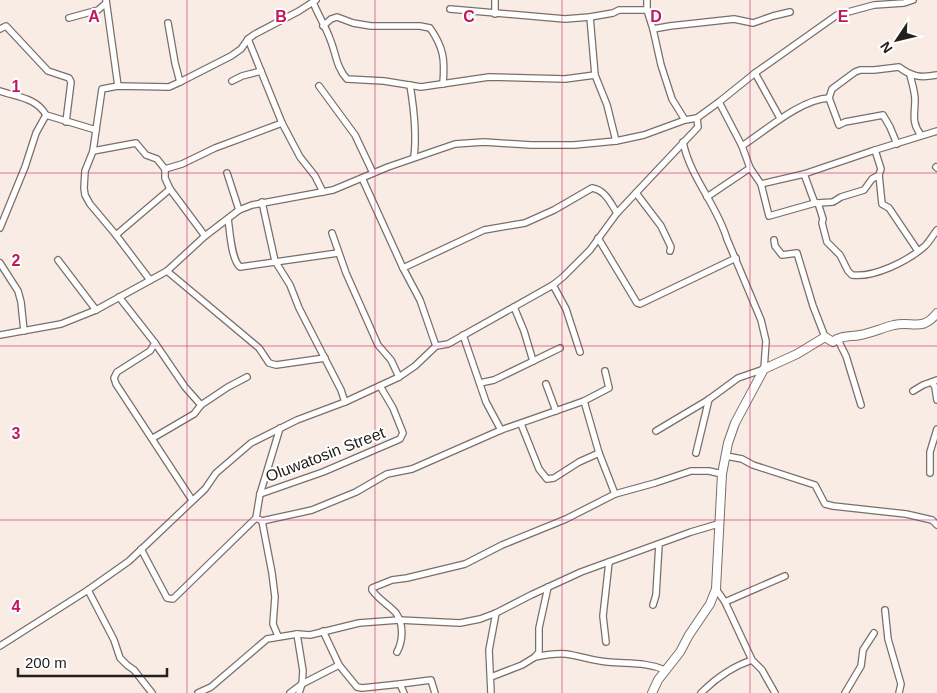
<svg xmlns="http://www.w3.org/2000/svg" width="937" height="693" font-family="Arial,sans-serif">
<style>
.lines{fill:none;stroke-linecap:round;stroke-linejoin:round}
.street-casing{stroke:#796f69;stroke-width:8}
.secondary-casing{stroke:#796f69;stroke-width:10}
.street{stroke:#fff;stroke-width:5.5}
.secondary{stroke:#fff;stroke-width:8}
.grid{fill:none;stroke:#c2185b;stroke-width:1;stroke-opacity:0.55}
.labels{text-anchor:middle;stroke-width:4;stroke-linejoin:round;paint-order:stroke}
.street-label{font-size:16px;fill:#24201d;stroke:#fff}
.grid-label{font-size:16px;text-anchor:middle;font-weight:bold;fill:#c2185b;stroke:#fff;stroke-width:4;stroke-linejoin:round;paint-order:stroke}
</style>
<rect width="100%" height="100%" fill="#f8ece5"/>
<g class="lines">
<g class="street-casing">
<g id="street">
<polyline points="106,0 118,86"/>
<polyline points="495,0 495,14"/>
<polyline points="647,0 647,10 653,29 661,65 672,99 685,120 697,118"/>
<path d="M313 2C318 15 326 27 330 39 336 53 336 67 347 79L384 81 421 87 489 77 565 79 595 75"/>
<polyline points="450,9 565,19 590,17 613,13 619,10 647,10"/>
<polyline points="590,17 595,75 607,105 616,141"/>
<polyline points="69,18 98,10 105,4"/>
<polyline points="168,23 175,63 180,82"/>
<path d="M323 26 331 19 337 17 353 23 371 26H420L430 28C444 48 445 60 443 84"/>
<polyline points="0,29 6,26 48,71 69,78 71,82 66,122"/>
<polyline points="653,29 670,26 734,19 753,23 773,16 790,12"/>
<polyline points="248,39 282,123"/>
<polyline points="755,73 780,118"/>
<path d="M910 75C912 83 915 92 915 100 915 114 911 122 921 135"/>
<polyline points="232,81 242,76 261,71"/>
<path d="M410 85C414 109 417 133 414 157"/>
<polyline points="319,86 355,135 373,173"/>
<path d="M0 91C17 97 37 98 46 115L96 130 102 89 118 86 169 87 180 82 231 56 241 49 248 39 255 34 299 11 316 0"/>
<polyline points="719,102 742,146 750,168 761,184 804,174 872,151 937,131"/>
<polyline points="96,130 93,151 85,171 84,188 85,195 90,204 116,235 150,280"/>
<path d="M897 144 890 127 883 115 845 122 839 125 829 98 832 89 855 72 860 70H874L899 67C912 77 921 78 937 75"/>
<path d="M742 146C765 131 801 99 829 98"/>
<polyline points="93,151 136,143 146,155 157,159 165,169 165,178 170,189 116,235"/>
<polyline points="936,167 937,168"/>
<polyline points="165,169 182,164 215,148 282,123 300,157 315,176 323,192"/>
<polyline points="227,173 239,210"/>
<path d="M804 174C808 184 811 194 815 203H818L823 219 822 223 827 242 840 255 848 271 852 275C874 278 908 261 925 246 930 241 933 235 937 230"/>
<polyline points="879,175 882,204 889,208 918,251"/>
<polyline points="362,178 403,268"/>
<polyline points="761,184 769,216 815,203"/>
<polyline points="170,189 205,236"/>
<polyline points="636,193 661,226 671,247 670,251"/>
<polyline points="707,197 750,168"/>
<polyline points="262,202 275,261 290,285 299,308 341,390 345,402"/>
<polyline points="818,203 833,202 841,197 864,190 872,179 879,175 881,169 875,150"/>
<path d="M228 219C230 231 231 259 240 267L338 253"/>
<polyline points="0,228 25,167 36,133 46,115"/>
<polyline points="332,233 346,273 378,345 391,360 399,377"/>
<polyline points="598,238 637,303 640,304 736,258"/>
<polyline points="774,240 775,246 782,255 797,253 813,306 825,337"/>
<polyline points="58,260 96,310"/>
<polyline points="0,263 18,291 21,302 24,331"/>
<polyline points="167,271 259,348 269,363 276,365 325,358"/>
<polyline points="553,285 566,309 580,352"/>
<polyline points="119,297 155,343 150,351 117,372 114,378 116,384 192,500"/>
<polyline points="514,307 524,331 533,361"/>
<polyline points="0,335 61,324 96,310 167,271 205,236 239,210 252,205 333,190 388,167 455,144 484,142 531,145 574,145 616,141 644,135 685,120"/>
<polyline points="463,335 486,402 501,430"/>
<polyline points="837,338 846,356 861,405"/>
<polyline points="155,343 185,387 201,405"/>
<path d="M436 346 420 300 403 268 484 230 525 223 554 210 592 188C605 190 610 202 617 213"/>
<polyline points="932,382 935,387 937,400"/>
<polyline points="480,383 494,380 560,348"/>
<polyline points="546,384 556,411"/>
<polyline points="913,391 923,385 937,380"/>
<polyline points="584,401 599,453 615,494"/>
<polyline points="521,424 539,469 547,479 554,478 579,462 599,453"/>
<path d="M656 431 708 400 738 378 764 369 766 341 761 320 727 239C717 205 690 177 683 142"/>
<polyline points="153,438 194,414 201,405 228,387 247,377"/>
<polyline points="696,453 709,399"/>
<polyline points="726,456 742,459 753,465 815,485 825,504 833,506 906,514 932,520 937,525"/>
<polyline points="930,473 930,452 937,429"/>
<polyline points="260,494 323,472 400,439 403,433 393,408 380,386"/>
<polyline points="256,518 262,521 312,510 356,492 387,474 412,469 501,430 584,401 609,388 605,371"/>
<polyline points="262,521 272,573 275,597 273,624 278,636"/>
<polyline points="141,549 167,598 173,599 256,518 260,494 280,428"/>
<polyline points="716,589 725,602 752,660 762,670 775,693"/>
<polyline points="88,590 114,640 120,658 127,665 134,670 152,693"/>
<polyline points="725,602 785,576"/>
<polyline points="653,605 656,595 659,544"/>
<polyline points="885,610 888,639 901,684 899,693"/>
<polyline points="323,631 339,665"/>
<polyline points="297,634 303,671 302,684 299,693"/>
<polyline points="606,642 603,616 609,562"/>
<polyline points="0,646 88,590 129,561 205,489 216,473 251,443 297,420 345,402 399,377 415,366 436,346 448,344 553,285 563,277 590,250 617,213 698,127 697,118 719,102 755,73 837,15 874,5 904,3 913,0"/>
<path d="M397 652C403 641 404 624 396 613 389 605 379 600 372 590V588L392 580 407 578 465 564 502 545 566 519 615 494 655 483 691 471H709L722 474"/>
<path d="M535 657C545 655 556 653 566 654 580 656 594 661 608 662 629 664 646 662 665 670"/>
<polyline points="491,677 522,665 535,657 539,652 539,628 548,587"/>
<polyline points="400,684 431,680 435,693"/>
<polyline points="198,693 211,687 267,639 297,634 310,635 359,623 399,620 460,623 480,619 496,613 531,595 581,572 691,532 718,524"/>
<polyline points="290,693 302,684 339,665 357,687 362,688 400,684 404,693"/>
<polyline points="491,693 489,650 496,613"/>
<path d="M701 693C716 678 731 667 752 660"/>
<polyline points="845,693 861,666 863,650 874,633"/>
</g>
</g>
<g class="secondary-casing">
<path id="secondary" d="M652 693 658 680 680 652 689 635 710 604 716 589 722 474 728 443 735 423 764 369 797 354 825 337 833 342C840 335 851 337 860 335 871 333 882 328 894 325 913 321 922 332 937 313"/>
</g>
<use href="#street" class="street"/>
<use href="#secondary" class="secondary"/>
</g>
<path class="grid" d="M187 0V693M375 0V693M562 0V693M750 0V693M0 173H937M0 346H937M0 520H937"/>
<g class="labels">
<g class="street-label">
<text transform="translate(325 454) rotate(-21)" y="6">Oluwatosin Street</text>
</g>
</g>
<g class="grid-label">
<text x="94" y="22">A</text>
<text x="281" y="22">B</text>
<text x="469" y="22">C</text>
<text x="656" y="22">D</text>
<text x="843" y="22">E</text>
<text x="16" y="92">1</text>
<text x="16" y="266">2</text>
<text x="16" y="439">3</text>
<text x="16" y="612">4</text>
</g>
<g transform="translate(897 40) rotate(235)" stroke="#ffffff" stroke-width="4" paint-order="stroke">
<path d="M0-4L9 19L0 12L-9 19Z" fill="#24201d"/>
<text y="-8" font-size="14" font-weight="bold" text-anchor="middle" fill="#24201d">N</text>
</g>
<path d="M18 668v8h149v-8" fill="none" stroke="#24201d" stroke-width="2.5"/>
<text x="25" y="668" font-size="15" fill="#24201d" stroke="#ffffff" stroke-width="4" paint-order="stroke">200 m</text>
</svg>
